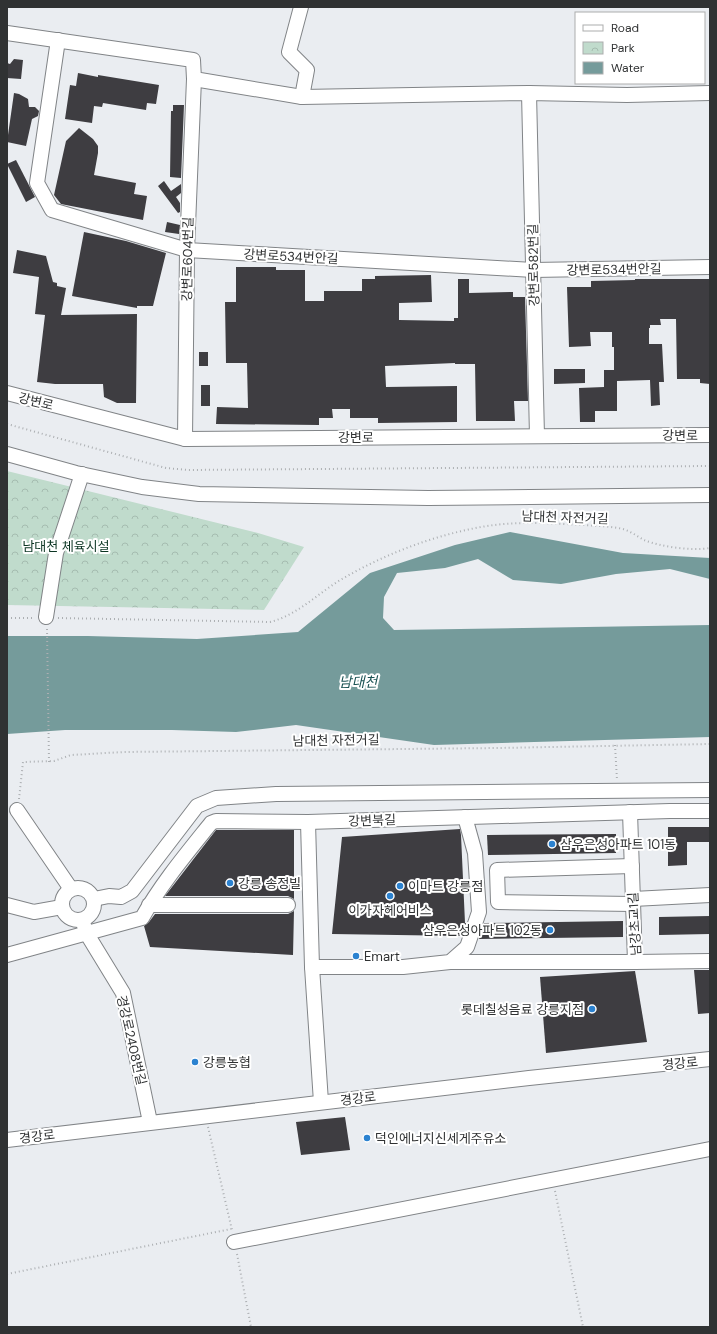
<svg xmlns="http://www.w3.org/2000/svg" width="717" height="1334" font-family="'DM Sans','Noto Sans KR',sans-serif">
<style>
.park{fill:url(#park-crowns)}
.water{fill:#759b9b}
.building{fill:#3e3d41}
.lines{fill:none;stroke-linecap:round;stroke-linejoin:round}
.minor-casing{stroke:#818487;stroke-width:16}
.path{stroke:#acafb2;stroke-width:2;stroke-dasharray:1 3;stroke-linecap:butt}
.minor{stroke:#fff;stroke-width:14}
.poi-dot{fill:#2b82d0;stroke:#fff;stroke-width:1.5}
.labels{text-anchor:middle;stroke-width:4;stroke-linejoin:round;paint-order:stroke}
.street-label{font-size:13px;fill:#303233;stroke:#fff}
.park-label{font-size:13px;fill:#0c3523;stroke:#fff}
.poi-label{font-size:13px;fill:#303233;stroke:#fff;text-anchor:start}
.water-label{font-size:14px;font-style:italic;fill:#1a5253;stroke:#fff}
</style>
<defs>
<pattern id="park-crowns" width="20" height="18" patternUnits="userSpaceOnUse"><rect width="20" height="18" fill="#c0dbcc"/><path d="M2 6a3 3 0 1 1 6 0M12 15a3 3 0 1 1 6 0" fill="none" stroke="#a5bcb0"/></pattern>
</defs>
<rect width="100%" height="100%" fill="#eaedf1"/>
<polygon class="park" points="7,471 258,533 304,547 264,610 7,605"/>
<polygon class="water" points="510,532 623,553 710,558 710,579 670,569 616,574 561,584 513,580 478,559 445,568 397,573 384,597 383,618 394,630 710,625 710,737 434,745 296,725 236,732 172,730 65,730 7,734 7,636 88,636 197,639 298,632 370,573 455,545"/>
<g class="building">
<polygon points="14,59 23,60 21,79 7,78 7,63 10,64"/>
<polygon points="78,73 98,77 98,75 159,85 156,104 147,103 146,110 103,103 102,107 94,106 92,123 65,119 70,85 76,86"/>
<polygon points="14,93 19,94 28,99 29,107 35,107 39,111 38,116 32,119 26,146 7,142"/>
<polygon points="173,105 184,105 181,178 170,177 171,111 173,111"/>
<polygon points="79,128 93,139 98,146 98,153 94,175 136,183 134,194 147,196 143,220 66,205 61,204 54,195 66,141"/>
<polygon points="16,160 35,197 26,202 7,164"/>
<polygon points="164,181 171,191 181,184 181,193 176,197 180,203 180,212 178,213 158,186"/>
<polygon points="167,222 180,225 179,234 165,232"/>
<polygon points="84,232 126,241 166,253 153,306 137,306 137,308 72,296"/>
<polygon points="17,250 46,256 53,282 57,283 57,286 66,288 61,315 137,314 136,403 117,403 104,397 103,384 55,384 37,382 45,315 35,314 39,277 13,273"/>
<polygon points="236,267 276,267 276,270 305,270 305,301 324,301 324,291 362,291 362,279 375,279 375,276 431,275 432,302 399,303 399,320 454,321 454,318 458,318 458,279 469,279 469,293 513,292 513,297 525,297 528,401 514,401 515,421 476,421 475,364 455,364 455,363 385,366 386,387 457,386 457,422 378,423 378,418 350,418 350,409 332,409 333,418 319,418 319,425 216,424 217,407 248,408 247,363 226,363 225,302 236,302"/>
<polygon points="635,279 710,279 710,384 700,383 700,379 677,379 676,319 660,319 661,325 650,325 650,328 649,328 649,344 662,344 664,382 659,382 660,405 651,406 650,380 617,381 617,411 595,411 595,422 580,422 579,388 604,387 604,370 614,370 614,347 612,347 612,332 590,332 591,346 569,347 567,287 591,287 591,281 635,280"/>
<rect x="199" y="352" width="9" height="14"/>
<polygon points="554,369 585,369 585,383 554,384"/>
<rect x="201" y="385" width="9" height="21"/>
<polygon points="668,827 710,827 710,842 687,842 687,865 668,866"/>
<polygon points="460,829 461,835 465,923 466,923 462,936 332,934 342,837"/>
<polygon points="216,830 294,830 294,899 288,896 165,896"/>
<polygon points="616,834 616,853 488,855 487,835"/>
<polygon points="294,911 293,955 150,947 144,926 149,922 155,914 288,914"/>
<polygon points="710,916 710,934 659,935 659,917"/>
<polygon points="623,921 623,937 479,939 484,923"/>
<polygon points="694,970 710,970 710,1013 698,1014"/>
<polygon points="635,971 647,1042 546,1053 540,977"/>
<polygon points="345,1117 350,1150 301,1155 296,1122"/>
</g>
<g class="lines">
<g class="minor-casing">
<g id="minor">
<polyline points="301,7 289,52 307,70 302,97"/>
<polyline points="7,33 193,60 194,79 302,97 529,93 627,95 710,93"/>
<polyline points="58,40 37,183 52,210 187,250 533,270 710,267"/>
<polyline points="529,93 537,436"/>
<polyline points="7,393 185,439 710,435"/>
<polyline points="185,439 187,250 194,79"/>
<polyline points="7,454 76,473 142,487 199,494 428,498 710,495"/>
<polyline points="46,617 56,553 82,474"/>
<polyline points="17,810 71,889"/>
<polyline points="630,812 635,962 710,961"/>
<polyline points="308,822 312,967 321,1102"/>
<polyline points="632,866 497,870 498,902 633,904"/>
<circle cx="78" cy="904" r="16"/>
<polyline points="94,899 109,896 121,897 132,891 197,806 216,798 276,794 710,790"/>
<polyline points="633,899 710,895"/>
<polyline points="7,905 34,912 62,907"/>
<polyline points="149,905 288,905"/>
<polyline points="82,920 87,934 123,993 150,1122"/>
<path d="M7 955 142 918C161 884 187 853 211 823L216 821 308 822 670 811H710"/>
<polyline points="450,962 635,962"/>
<polyline points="312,967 403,967 450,962 467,947 479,912 475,853 465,817"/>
<polyline points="7,1140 529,1078 710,1059"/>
<polyline points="234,1242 710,1149"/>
</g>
</g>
<g class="path">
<polyline points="7,424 166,468 188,470 710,466"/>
<polyline points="7,618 34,618"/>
<path d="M58 618 270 622C298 615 318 593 342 579 385 554 432 536 481 527 514 521 549 523 583 525 596 526 610 526 623 529 630 531 637 536 644 540 661 547 692 551 710 548"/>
<polyline points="47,629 49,762"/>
<polyline points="615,745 617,780"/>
<polyline points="19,799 23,762 54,761 71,755 124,752 498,748 710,744"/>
<polyline points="208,1127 232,1230"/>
<polyline points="555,1191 583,1327"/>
<polyline points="237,1254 251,1327"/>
<polyline points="7,1274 231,1229"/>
</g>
<use href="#minor" class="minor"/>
</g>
<g class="poi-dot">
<circle cx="552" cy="844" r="4"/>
<circle cx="230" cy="883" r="4"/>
<circle cx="400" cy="886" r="4"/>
<circle cx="390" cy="896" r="4"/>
<circle cx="550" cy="930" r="4"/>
<circle cx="356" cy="956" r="4"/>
<circle cx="592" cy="1009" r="4"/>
<circle cx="195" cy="1062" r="4"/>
<circle cx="367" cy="1138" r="4"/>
</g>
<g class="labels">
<g class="street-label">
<text transform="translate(291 256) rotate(3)" y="5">강변로534번안길</text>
<text transform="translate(187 259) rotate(-89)" y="5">강변로604번길</text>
<text transform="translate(533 265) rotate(-91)" y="5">강변로582번길</text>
<text transform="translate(614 269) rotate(-1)" y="5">강변로534번안길</text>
<text transform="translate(36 401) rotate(14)" y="5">강변로</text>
<text transform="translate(680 435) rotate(1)" y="5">강변로</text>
<text x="356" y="442">강변로</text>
<text transform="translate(565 517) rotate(2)" y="5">남대천 자전거길</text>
<text transform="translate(336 740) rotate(-1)" y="5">남대천 자전거길</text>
<text transform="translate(372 820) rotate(-2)" y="5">강변북길</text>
<text transform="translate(634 924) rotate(-93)" y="5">남강초교1길</text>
<text transform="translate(132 1040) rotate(77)" y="5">경강로2408번길</text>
<text transform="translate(680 1063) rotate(-6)" y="5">경강로</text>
<text transform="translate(358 1098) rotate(-7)" y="5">경강로</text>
<text transform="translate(37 1136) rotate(-7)" y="5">경강로</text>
</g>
<g class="park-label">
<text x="66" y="551">남대천 체육시설</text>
</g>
<g class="poi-label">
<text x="560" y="849">삼우은성아파트 101동</text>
<text x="238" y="888">강릉 송정빌</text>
<text x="408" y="891">이마트 강릉점</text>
<text x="390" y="915" text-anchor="middle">이가자헤어비스</text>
<text x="542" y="935" text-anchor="end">삼우은성아파트 102동</text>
<text x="364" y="961">Emart</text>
<text x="584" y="1014" text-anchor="end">롯데칠성음료 강릉지점</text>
<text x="203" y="1067">강릉농협</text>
<text x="375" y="1143">덕인에너지신세게주유소</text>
</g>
<g class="water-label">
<text transform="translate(358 682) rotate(-1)" y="5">남대천</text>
</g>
</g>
<rect width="717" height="1334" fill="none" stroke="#303233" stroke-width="16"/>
<rect x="575" y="12" width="130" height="72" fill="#ffffff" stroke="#acadad"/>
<rect x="583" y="25" width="20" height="6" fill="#ffffff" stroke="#acadad"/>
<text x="611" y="32" font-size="12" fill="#303233">Road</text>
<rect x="583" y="42" width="20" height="12" fill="url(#park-crowns)" stroke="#acadad"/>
<text x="611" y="52" font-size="12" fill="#303233">Park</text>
<rect x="583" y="62" width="20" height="12" fill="#759b9b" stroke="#acadad"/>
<text x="611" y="72" font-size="12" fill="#303233">Water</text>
</svg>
